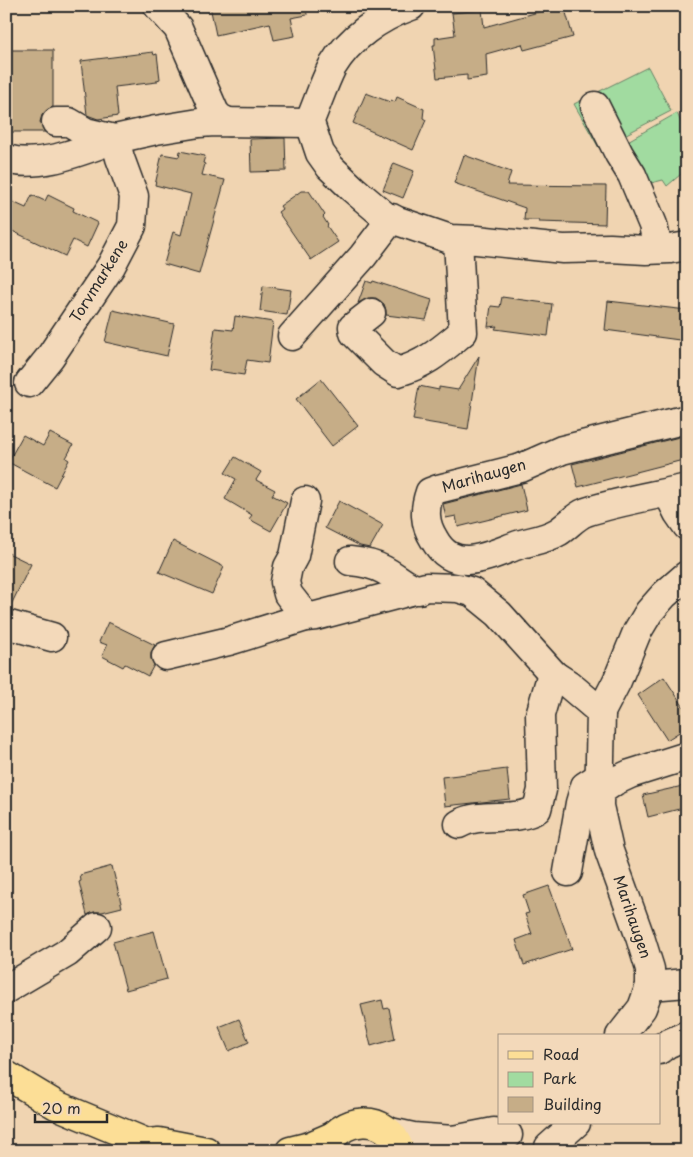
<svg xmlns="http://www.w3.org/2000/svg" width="693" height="1157" font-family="'Playpen Sans',sans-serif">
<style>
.green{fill:#a1dba0;stroke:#668366}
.building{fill:#c6ad87;stroke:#2b2b2b}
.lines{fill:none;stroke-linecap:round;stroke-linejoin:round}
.minor-casing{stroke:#2b2b2b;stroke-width:31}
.major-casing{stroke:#2b2b2b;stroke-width:31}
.minor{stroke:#f3d9ba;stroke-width:28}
.major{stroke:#fcde96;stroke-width:28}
.labels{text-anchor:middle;stroke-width:4.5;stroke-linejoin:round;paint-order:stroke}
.street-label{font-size:15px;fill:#2b2b2b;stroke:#f3d9ba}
</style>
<rect width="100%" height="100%" fill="#f0d4b1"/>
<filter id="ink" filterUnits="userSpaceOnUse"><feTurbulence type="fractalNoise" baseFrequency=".02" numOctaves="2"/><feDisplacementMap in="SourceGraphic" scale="10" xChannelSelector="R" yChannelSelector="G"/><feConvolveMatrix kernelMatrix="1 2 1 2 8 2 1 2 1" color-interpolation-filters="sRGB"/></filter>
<g filter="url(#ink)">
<g class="green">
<polygon points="648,67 671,111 599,148 574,104"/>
<polygon points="677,113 687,136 687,169 667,186 663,180 631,188 610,151"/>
</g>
<g class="building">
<polygon points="210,6 306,6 307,15 291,18 295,36 274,40 270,23 216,35"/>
<polygon points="560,6 564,6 573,37 524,50 522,44 486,54 487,77 467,80 467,75 437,78 433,45 435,45 435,38 455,35 452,13 482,10 484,27"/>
<polygon points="6,50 53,50 53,107 48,109 42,115 40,122 45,132 9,132 10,116 6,116"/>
<polygon points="153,52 154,55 157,54 160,79 157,80 157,82 115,87 118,116 98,119 87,115 81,61"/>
<polygon points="366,93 390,102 391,100 395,102 397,97 424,109 423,118 426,120 413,150 353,123"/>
<polygon points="285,138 286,171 251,172 250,139"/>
<polygon points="180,151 205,156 203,163 205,164 202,175 225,180 199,274 164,264 173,232 181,235 191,194 155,185 162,154 179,157"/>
<polygon points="464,155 511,172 507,185 606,186 605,224 539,222 539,220 524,220 525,208 454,183"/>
<polygon points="394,163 414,171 403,198 383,190"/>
<polygon points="301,191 309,191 325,215 323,217 328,225 327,226 338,242 311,260 278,212 282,209 280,206"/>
<polygon points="32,195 45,201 48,195 74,208 73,211 98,223 87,247 73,240 65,256 6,228 6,199 26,208"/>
<polygon points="366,281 372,283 373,281 432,300 426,320 386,315 386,310 384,304 376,298 368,298 358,303"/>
<polygon points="263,286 291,290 287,315 260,311"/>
<polygon points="502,297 552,304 548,336 495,329 497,326 488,327 491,306 500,307"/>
<polygon points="608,301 687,310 687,341 605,330"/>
<polygon points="113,310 174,324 167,356 105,342"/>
<polygon points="235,316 273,322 268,363 247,360 244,375 209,370 215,328 233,330"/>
<polygon points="479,356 468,429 413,420 419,386 439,390 439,387 458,390"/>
<polygon points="321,379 358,426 332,446 296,399"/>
<polygon points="50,433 73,445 66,458 69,460 55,487 8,462 23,435 43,446"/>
<polygon points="687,435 687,459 578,487 572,464"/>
<polygon points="235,457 261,472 256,480 275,490 272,495 287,503 271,531 249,519 252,515 225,499 236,479 225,473"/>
<polygon points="521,484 527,510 458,527 456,516 446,518 443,504"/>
<polygon points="339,501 383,525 370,548 360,546 325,528"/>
<polygon points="173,541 224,567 212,594 159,572"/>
<polygon points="6,552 31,564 9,609 6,609"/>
<polygon points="108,622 155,645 151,652 151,659 154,665 148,676 125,664 123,667 102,656 107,645 99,642"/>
<polygon points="664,677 687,712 687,727 667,740 638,695"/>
<polygon points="507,769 510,799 445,806 442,777"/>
<polygon points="687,785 687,807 648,817 643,795"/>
<polygon points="112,866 122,907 102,912 94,912 87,915 79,882 81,881 80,875"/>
<polygon points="549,886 572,949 524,965 516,940 532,934 525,914 529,913 523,895"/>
<polygon points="154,931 167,979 126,990 113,942"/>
<polygon points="382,1000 384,1009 389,1008 395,1039 371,1046 361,1005"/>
<polygon points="239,1019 249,1042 229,1051 219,1027"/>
</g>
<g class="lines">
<g class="minor-casing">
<g id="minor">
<polyline points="158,6 178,28 215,113 220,118 228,122"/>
<path d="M411 6C380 17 349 38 332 67 324 83 318 101 311 118L310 123 320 153 330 167 353 189 386 217 450 239 477 240 563 249 610 248 646 250 670 249 687 246"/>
<polyline points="595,106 619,154 632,175 653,225 658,249"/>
<polyline points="56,122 69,122 86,132 115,139 156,130 199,123 215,122 310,123"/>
<path d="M6 159C42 169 82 150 115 139L120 158 134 196 132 226 111 266 50 357 29 383"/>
<path d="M371 313 353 327 354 333 384 363 398 372C426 364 441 350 463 332L458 240"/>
<polyline points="292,336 363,256 392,218"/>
<path d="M687 419 562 450 521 468 438 489 430 492C424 509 424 523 434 539 454 575 488 556 518 545 531 541 547 539 558 532 568 526 575 516 586 512 619 501 653 496 687 488"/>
<polyline points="668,493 678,513 687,526"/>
<polyline points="305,501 294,556 288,567 285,582 288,594 306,617"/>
<path d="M350 561C362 562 373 564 384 570 396 576 406 587 419 590"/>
<polyline points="6,624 52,637"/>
<polyline points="166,656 229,641 306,617 316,616 426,587 458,588 472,592 499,614 554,675 568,684 601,712"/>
<polyline points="599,792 615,781 630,774 687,756"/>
<path d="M459 824C481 811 515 823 537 809L542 790 540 715 550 680 553 675H554"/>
<polyline points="568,872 580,803 585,786 599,777"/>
<polyline points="650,986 687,983"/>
<polyline points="6,989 67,953 97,927"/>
<polyline points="620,1036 642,1008 650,986 650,969 640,937 609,851 599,806 601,712 617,681 637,632 649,612 664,595 687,575"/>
<polyline points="659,1050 667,1044 687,1035"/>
<polyline points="390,1132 413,1137 453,1140 494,1132 508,1135"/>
<polyline points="549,1151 549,1147 576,1123"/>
</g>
</g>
<g class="major-casing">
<g id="major">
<polyline points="6,1075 56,1105 147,1143 159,1142 206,1151"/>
<polyline points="290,1151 310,1146 333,1136"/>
<path d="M324 1151C338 1115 389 1111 400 1151"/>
</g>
</g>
<use href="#minor" class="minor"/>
<use href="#major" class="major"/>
</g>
</g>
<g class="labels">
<g class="street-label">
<text transform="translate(99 281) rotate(-58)" y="5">Torvmarkene</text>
<text transform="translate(484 476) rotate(-16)" y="5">Marihaugen</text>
<text transform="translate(632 917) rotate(71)" y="5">Marihaugen</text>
</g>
</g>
<rect width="693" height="1157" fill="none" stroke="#f3d9ba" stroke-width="25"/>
<rect x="12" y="12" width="668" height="1132" fill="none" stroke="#2b2b2b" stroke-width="2" filter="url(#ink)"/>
<rect x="498" y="1034" width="162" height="90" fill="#f3d9ba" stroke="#a39381"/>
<rect x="508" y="1051" width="25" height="8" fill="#fcde96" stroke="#a39381"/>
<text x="543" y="1060" font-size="15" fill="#2b2b2b">Road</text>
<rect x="508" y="1072" width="25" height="15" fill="#a1dba0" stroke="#a39381"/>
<text x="543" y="1084" font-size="15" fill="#2b2b2b">Park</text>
<rect x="508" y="1097" width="25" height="15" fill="#c6ad87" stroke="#a39381"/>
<text x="543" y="1110" font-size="15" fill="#2b2b2b">Building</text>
<path d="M35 1114v8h72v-8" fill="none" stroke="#2b2b2b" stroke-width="2.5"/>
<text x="42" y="1114" font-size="15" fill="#2b2b2b" stroke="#f3d9ba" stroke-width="4" paint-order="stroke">20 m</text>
</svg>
